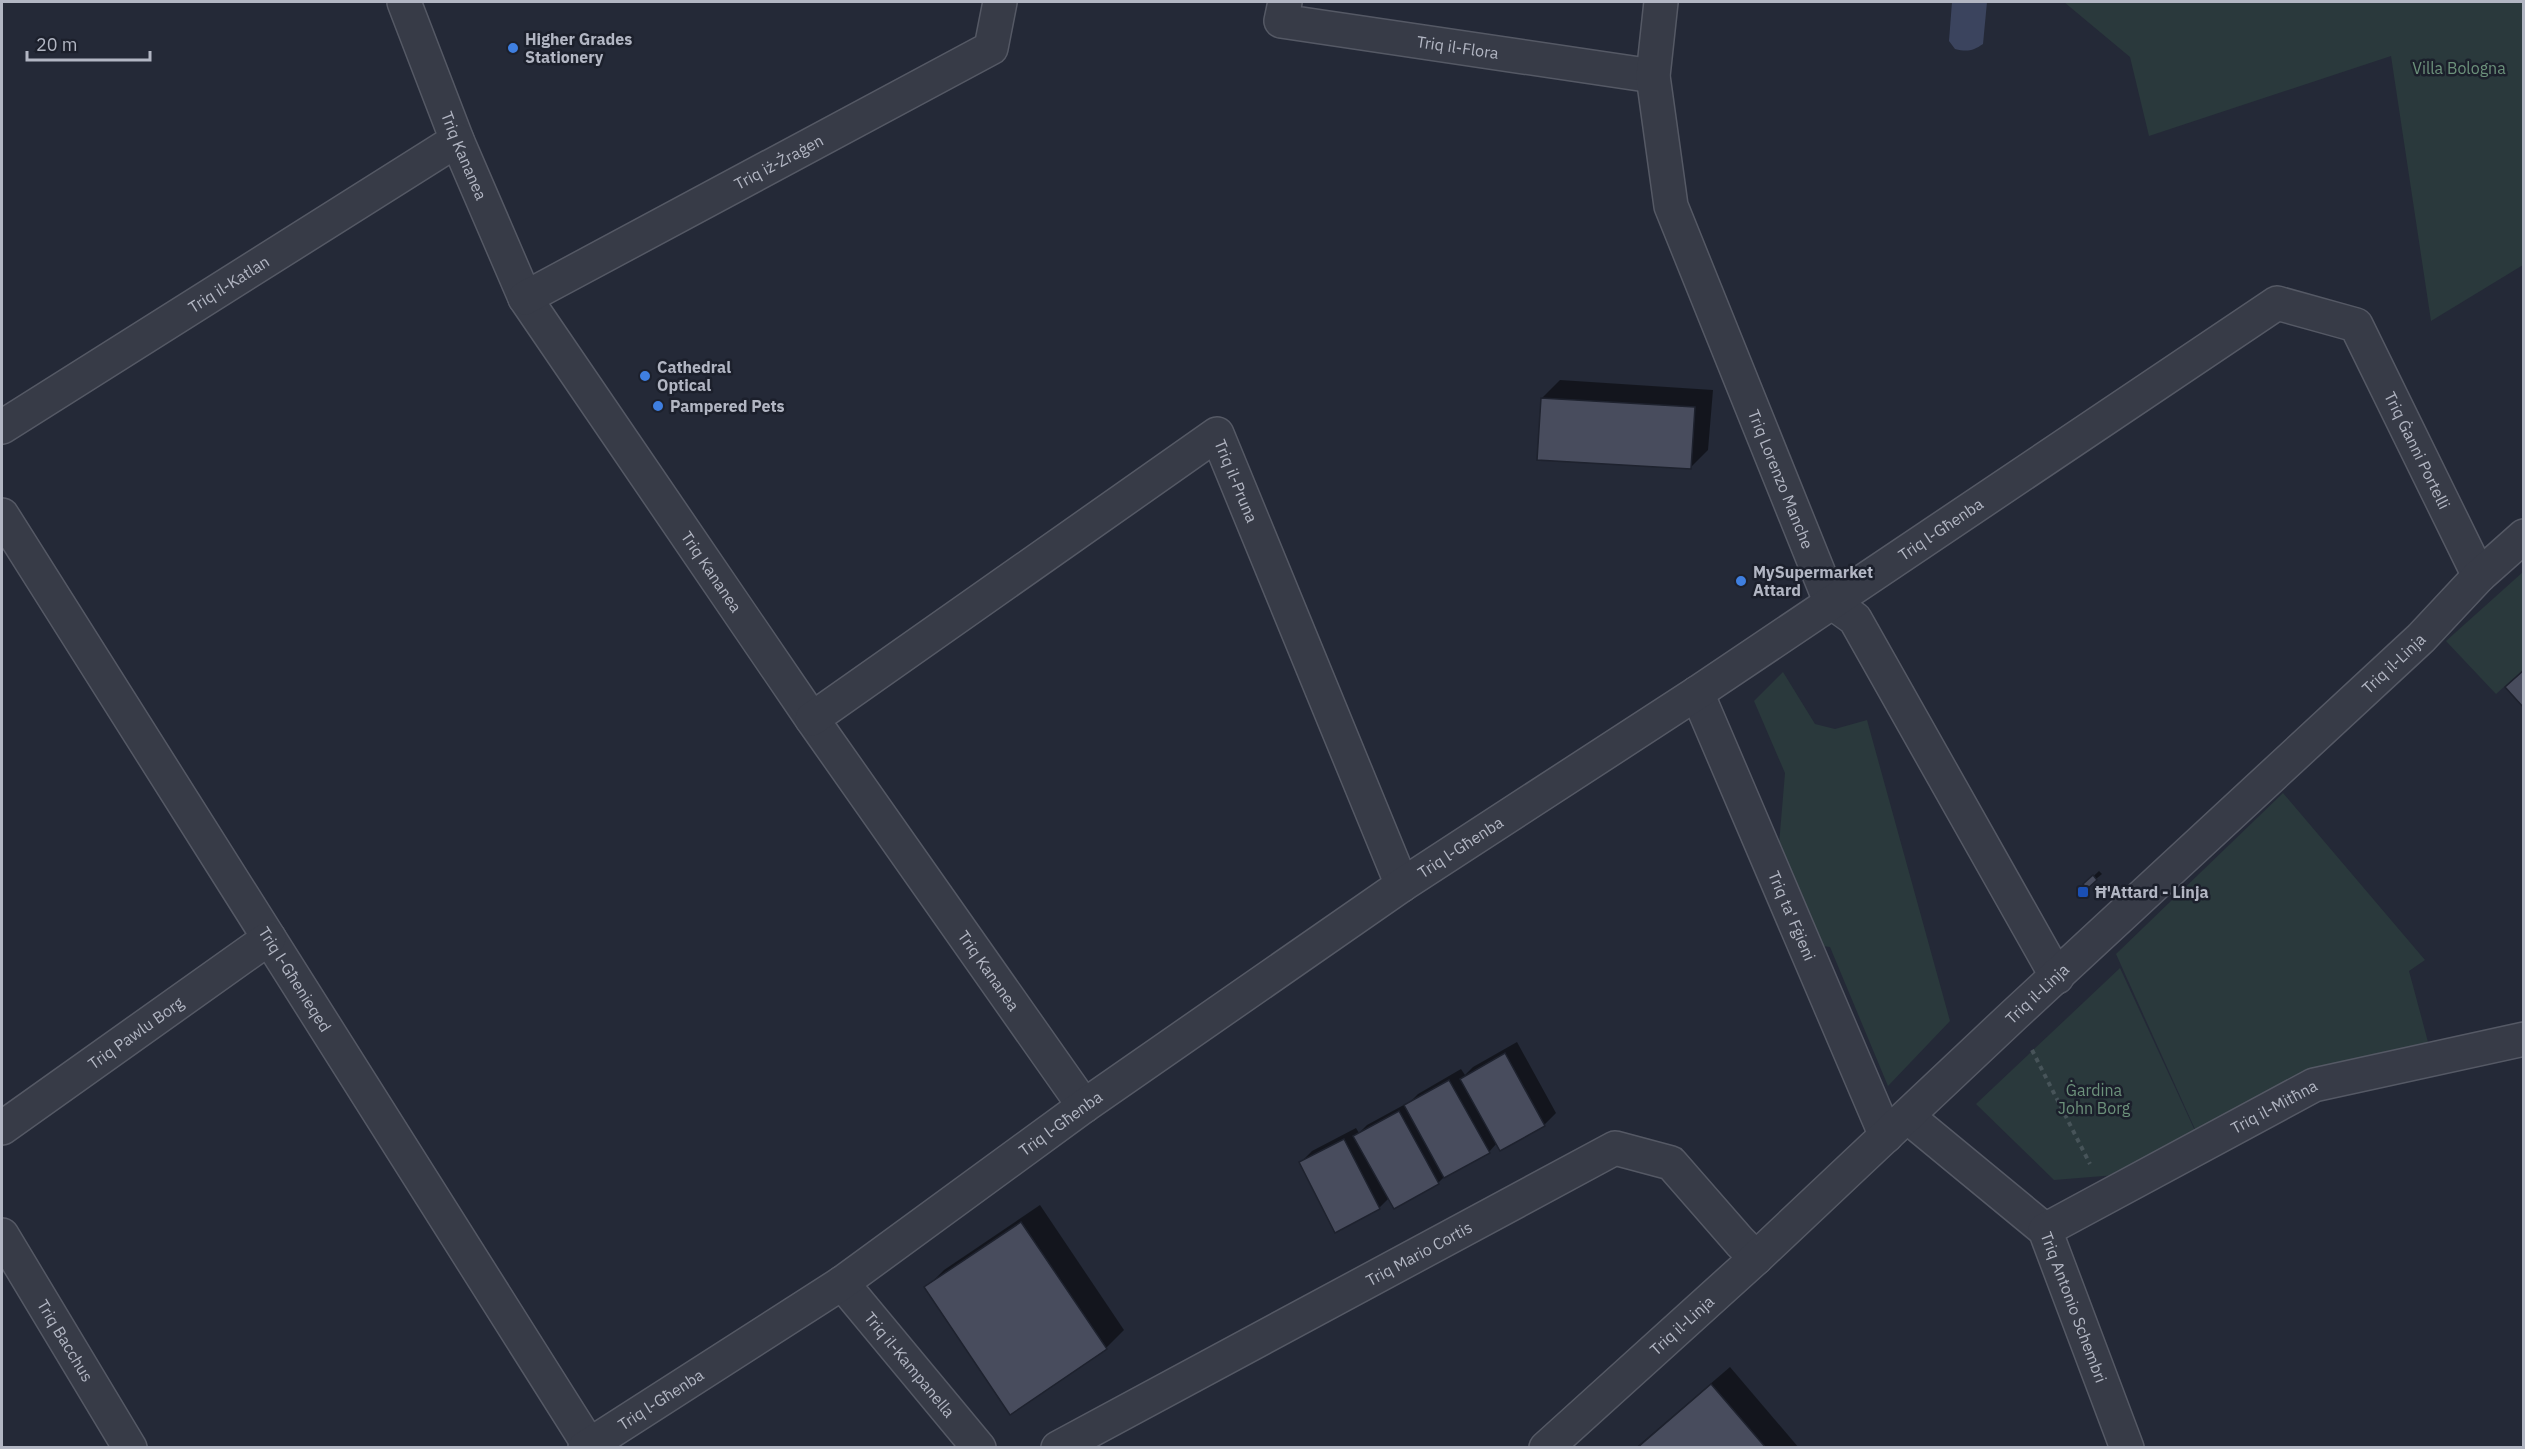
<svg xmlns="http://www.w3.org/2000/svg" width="2525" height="1449" font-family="'IBM Plex Sans',sans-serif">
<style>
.green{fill:#2a393c}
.water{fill:#3b445e}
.shadow{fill:#0007}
.building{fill:#484c5d;stroke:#1e222e;stroke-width:1.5}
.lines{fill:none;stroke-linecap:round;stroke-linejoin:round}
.minor-casing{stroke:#555965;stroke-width:36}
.path{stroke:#475459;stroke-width:4;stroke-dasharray:4.5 4.5;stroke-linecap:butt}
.minor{stroke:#373b47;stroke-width:33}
.shop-dot{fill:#3f7fe0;stroke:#1c202c;stroke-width:2}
.transit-dot{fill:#1a4fb4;stroke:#1c202c;stroke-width:2}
.labels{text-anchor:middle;stroke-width:5;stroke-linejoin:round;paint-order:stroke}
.poi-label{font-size:16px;font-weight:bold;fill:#b2b6c3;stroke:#1c202c;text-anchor:start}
.street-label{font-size:16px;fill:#b2b6c3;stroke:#1c202c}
.park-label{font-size:16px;fill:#6c917b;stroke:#1c202c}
</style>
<rect width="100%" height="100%" fill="#242937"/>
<g class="green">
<polygon points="2064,2 2523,2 2523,265 2431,321 2391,56 2149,136 2130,57"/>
<polygon points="2523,572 2523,670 2496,694 2446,641"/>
<polygon points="1783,672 1815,724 1835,729 1867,720 1950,1021 1888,1086 1830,947 1801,943 1777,868 1785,773 1754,701"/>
<polygon points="2283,793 2425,960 2409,971 2428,1042 2305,1084 2199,1138 2116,954"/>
<polygon points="2120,968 2196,1133 2116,1175 2054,1180 1976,1104"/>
</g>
<path class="water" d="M1952 2H1987L1983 44C1973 51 1967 52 1955 49L1949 41Z"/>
<g class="shadow">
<polygon points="1560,380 1713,390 1708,450 1690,468 1542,398"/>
<polygon points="2099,871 2102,874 2096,879 2085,884"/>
<polygon points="1517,1042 1556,1113 1544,1125 1497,1143 1489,1152 1447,1174 1438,1183 1389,1198 1379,1208 1300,1163 1312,1151 1356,1128 1359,1133 1367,1125 1411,1101 1418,1094 1461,1069 1465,1075 1473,1067"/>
<polygon points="1040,1205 1124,1330 1106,1348 926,1288 944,1270"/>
<polygon points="1730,1367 1799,1448 1636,1448 1638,1446"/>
</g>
<g class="building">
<polygon points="1541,398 1695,407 1691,469 1537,460"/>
<polygon points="2524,670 2524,708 2505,687"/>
<polygon points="2093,875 2097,880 2087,889 2083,884"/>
<polygon points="1505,1053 1545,1126 1500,1151 1460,1079"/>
<polygon points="1449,1080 1490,1153 1444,1178 1404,1105"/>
<polygon points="1399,1111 1439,1184 1394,1209 1353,1136"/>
<polygon points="1344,1139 1380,1209 1335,1233 1299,1162"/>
<polygon points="1021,1222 1107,1349 1010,1415 924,1287"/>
<polygon points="1711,1384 1766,1448 1637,1448"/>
</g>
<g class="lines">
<g class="minor-casing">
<g id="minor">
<path id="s1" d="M404 2 457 140 525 298 812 719 1084 1106"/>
<path id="s2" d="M1285 2 1281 21 1653 76"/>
<path id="s3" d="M1661 2 1653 76 1671 206 1830 601 1855 619 2057 977"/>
<path id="s4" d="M525 298 991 48 1000 2"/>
<path id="s5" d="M2 427 457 140"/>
<path id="s6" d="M2 515 589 1445"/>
<path id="s7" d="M1697 693 1886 1136"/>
<path id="s8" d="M812 719 1217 434 1402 885"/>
<path id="s9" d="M1908 1117 2045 1230 2127 1448"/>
<path id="s10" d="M2 1128 269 938"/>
<path id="s11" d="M2045 1230 2314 1085 2524 1039"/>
<path id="s12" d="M2 1235 130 1448"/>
<path id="s13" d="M842 1283 979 1448"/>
<path id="s14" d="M585 1448 842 1283 1084 1106 1402 885 1697 693 2277 303 2356 325 2479 576"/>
<path id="s15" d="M1058 1448 1615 1148 1671 1163 1740 1242 1756 1258"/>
<path id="s16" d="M1546 1448 1756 1258 2014 1015 2421 638 2479 576 2524 536"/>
</g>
</g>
<polyline class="path" points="2032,1050 2090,1164"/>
<use href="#minor" class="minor"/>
</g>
<g class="shop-dot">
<circle cx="513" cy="48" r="6"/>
<circle cx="645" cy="376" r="6"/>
<circle cx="658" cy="406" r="6"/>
<circle cx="1741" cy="581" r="6"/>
</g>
<rect class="transit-dot" x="2077" y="886" width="12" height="12" rx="3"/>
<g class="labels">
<g class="poi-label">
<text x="525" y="45">Higher Grades<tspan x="525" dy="18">Stationery</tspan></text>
<text x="657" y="373">Cathedral<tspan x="657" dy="18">Optical</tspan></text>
<text x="670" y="412">Pampered Pets</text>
<text x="1753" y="578">MySupermarket<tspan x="1753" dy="18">Attard</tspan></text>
<text x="2095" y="898">Ħ'Attard - Linja</text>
</g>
<g class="street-label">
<text dy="6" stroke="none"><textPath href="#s2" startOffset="198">Triq il-Flora</textPath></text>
<text dy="6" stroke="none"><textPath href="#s1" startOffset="165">Triq Kananea</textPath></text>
<text dy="6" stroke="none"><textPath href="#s4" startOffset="288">Triq iż-Żraġen</textPath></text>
<text dy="6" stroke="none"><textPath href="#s5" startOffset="268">Triq il-Katlan</textPath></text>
<text dy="6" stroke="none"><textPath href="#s14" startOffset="2265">Triq Ġanni Portelli</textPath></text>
<text dy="6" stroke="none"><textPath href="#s3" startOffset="500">Triq Lorenzo Manche</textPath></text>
<text dy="6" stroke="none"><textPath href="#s8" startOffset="546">Triq il-Pruna</textPath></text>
<text dy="6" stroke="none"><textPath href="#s14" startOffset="1638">Triq l-Għenba</textPath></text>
<text dy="6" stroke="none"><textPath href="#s1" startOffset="651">Triq Kananea</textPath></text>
<text dy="6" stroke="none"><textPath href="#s16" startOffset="1155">Triq il-Linja</textPath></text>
<text dy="6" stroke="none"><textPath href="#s14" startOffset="1062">Triq l-Għenba</textPath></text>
<text dy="6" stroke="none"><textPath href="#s7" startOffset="242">Triq ta' Fġieni</textPath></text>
<text dy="6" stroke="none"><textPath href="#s1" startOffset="1137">Triq Kananea</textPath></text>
<text dy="6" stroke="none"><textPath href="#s6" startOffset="549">Triq l-Għenieqed</textPath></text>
<text dy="6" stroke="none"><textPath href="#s16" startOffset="669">Triq il-Linja</textPath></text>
<text dy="6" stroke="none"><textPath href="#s10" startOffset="164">Triq Pawlu Borg</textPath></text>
<text dy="6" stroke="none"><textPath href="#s11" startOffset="260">Triq il-Mitħna</textPath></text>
<text dy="6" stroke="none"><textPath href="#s14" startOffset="576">Triq l-Għenba</textPath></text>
<text dy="6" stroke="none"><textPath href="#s15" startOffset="410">Triq Mario Cortis</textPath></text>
<text dy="6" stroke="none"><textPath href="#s9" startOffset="260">Triq Antonio Schembri</textPath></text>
<text dy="6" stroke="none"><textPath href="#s16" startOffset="183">Triq il-Linja</textPath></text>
<text dy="6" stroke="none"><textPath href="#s12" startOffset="123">Triq Bacchus</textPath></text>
<text dy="6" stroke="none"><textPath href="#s13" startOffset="106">Triq il-Kampanella</textPath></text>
<text dy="6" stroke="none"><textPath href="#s14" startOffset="90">Triq l-Għenba</textPath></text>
</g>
<g class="park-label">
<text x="2459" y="74">Villa Bologna</text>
<text x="2094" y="1096">Ġardina<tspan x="2094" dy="18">John Borg</tspan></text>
</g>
</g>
<rect width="2525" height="1449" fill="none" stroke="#b2b6c3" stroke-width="6"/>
<path d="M27 51v9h123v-9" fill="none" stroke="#b2b6c3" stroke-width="3"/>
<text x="36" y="51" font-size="18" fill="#b2b6c3" stroke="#1c202c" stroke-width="4.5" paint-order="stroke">20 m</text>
</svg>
